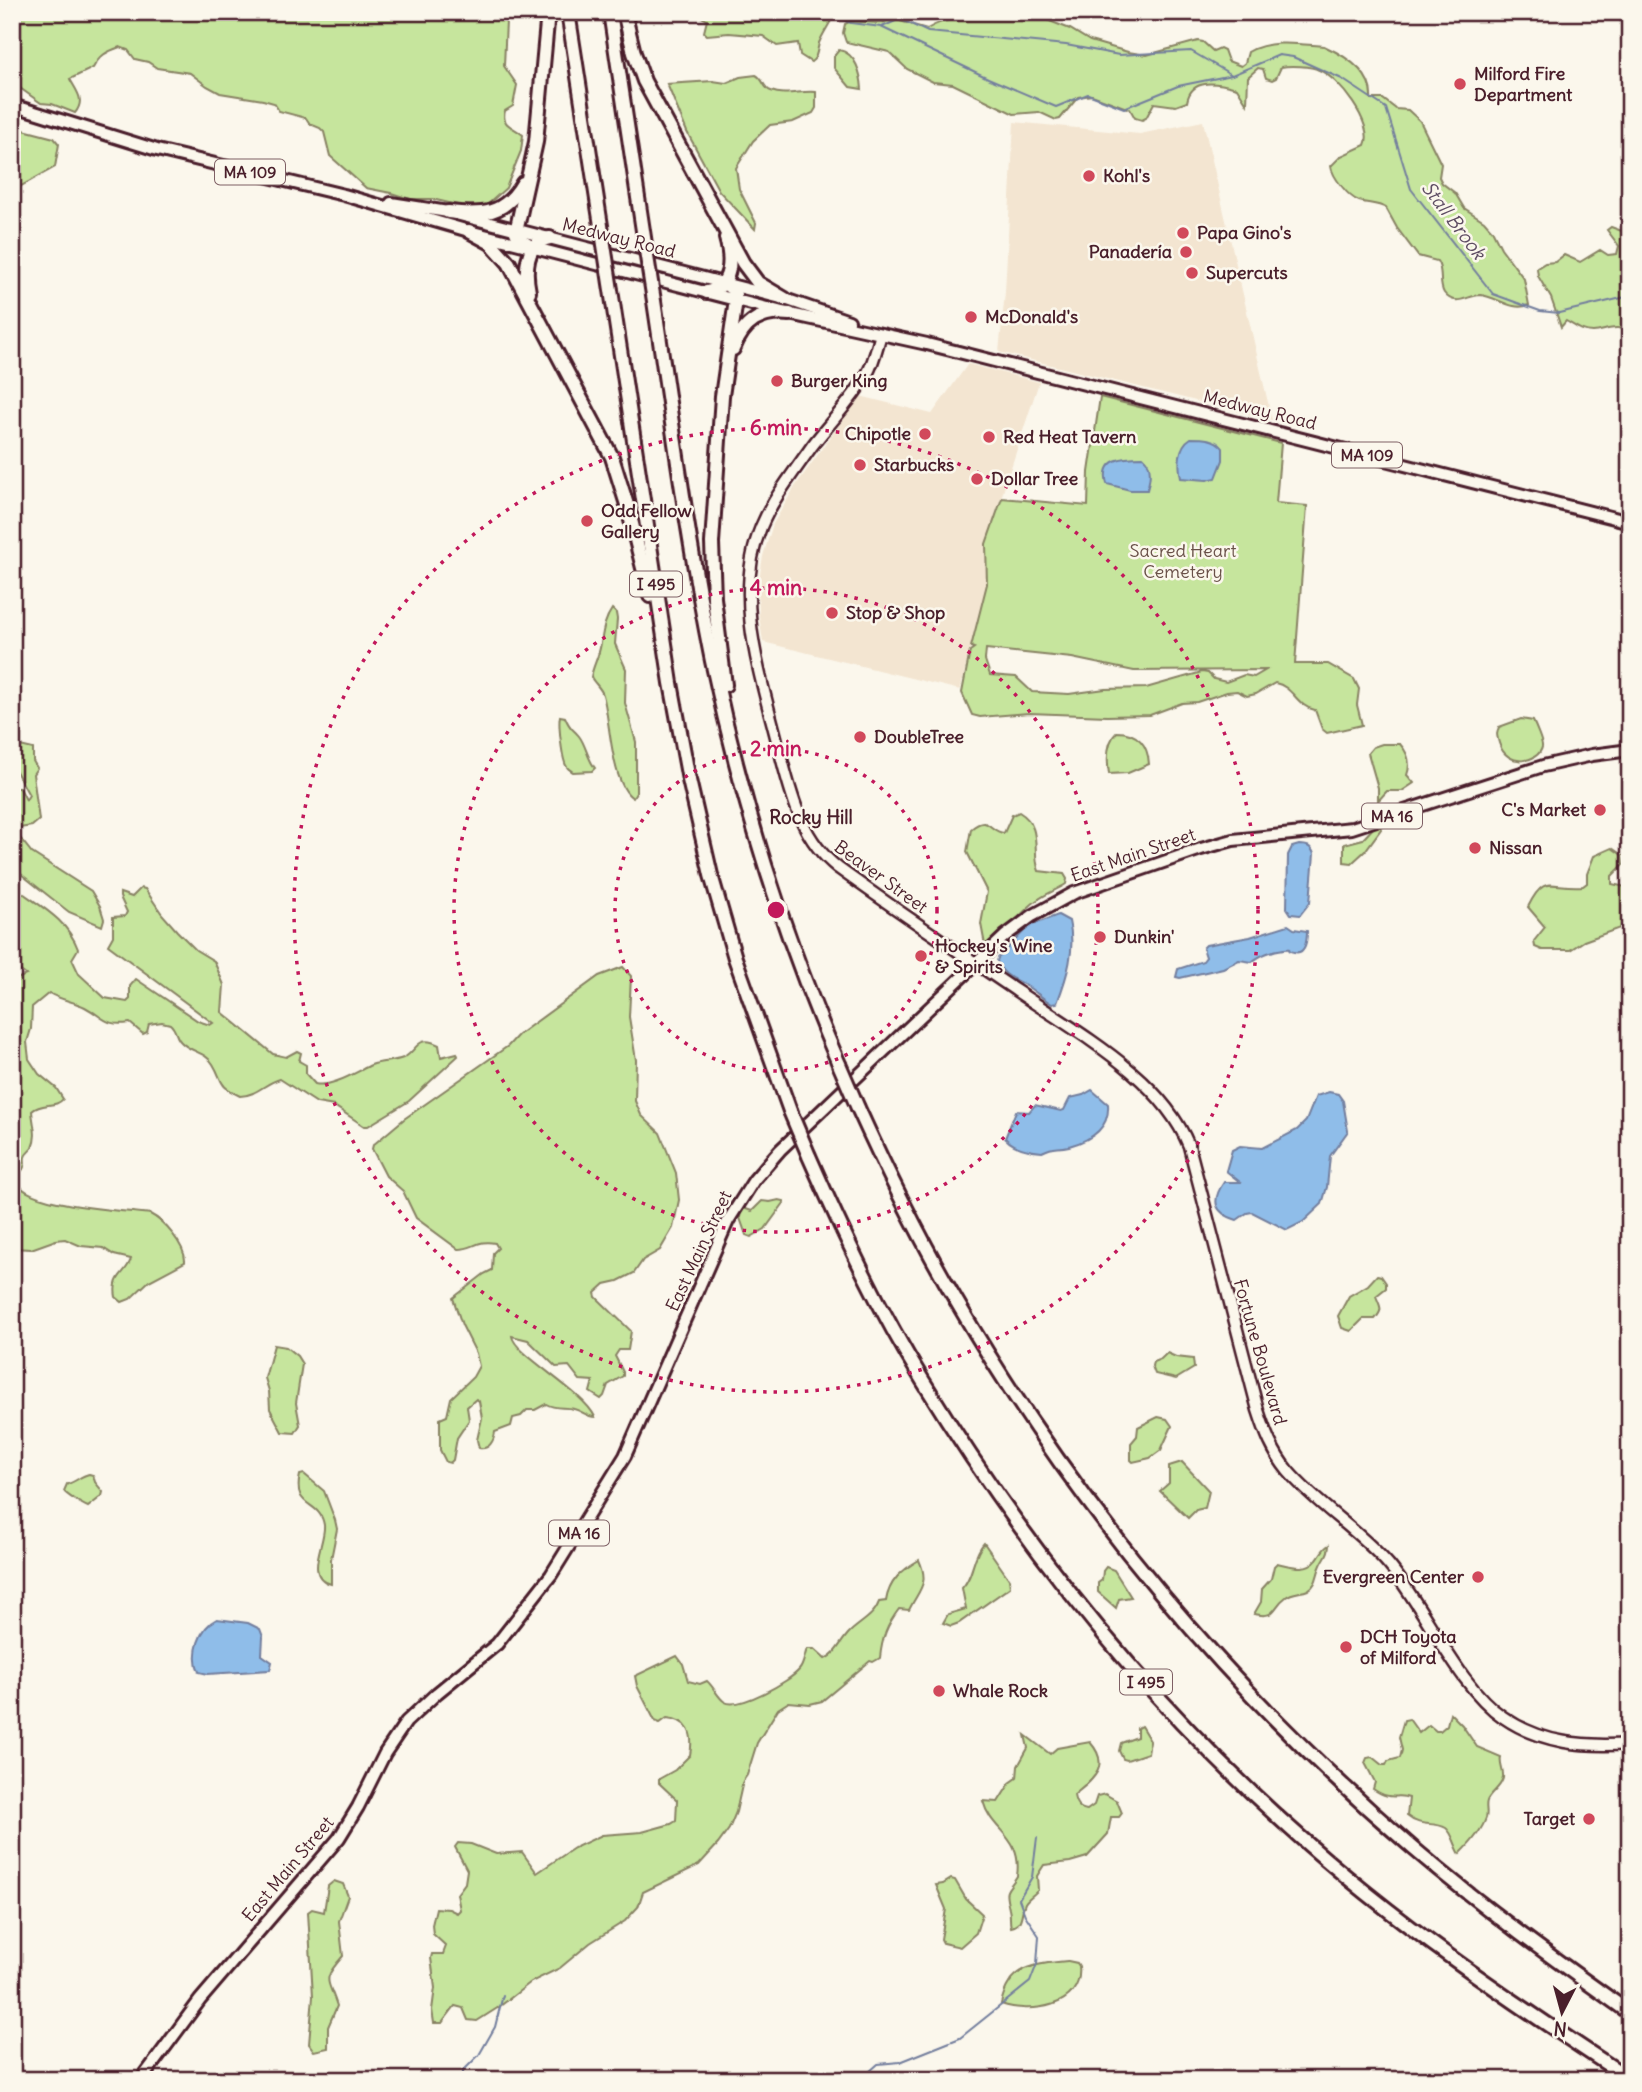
<svg xmlns="http://www.w3.org/2000/svg" width="1642" height="2092" font-family="Delius,sans-serif">
<style>
.built{fill:#f3e5d1}
.green{fill:#c6e59d;stroke:#888264;stroke-width:2;fill-rule:evenodd}
.water{fill:#8fbde9;stroke:#737e9d;stroke-width:2}
.lines{fill:none;stroke-linecap:round;stroke-linejoin:round}
.stream{stroke:#737e9d;stroke-width:2}
.secondary-casing{stroke:#4a1f2b;stroke-width:15}
.primary-casing{stroke:#4a1f2b;stroke-width:16}
.motorway-casing{stroke:#4a1f2b;stroke-width:18}
.secondary{stroke:#fbf7ec;stroke-width:10}
.primary{stroke:#fbf7ec;stroke-width:10}
.motorway{stroke:#fbf7ec;stroke-width:12}
.motorway-bridge-casing{stroke:#4a1f2b;stroke-width:18;stroke-linecap:butt}
.motorway-bridge{stroke:#fbf7ec;stroke-width:12}
.ring{fill:none;stroke:#c2185b;stroke-width:3.5;stroke-dasharray:3.5 7}
.poi-dot{fill:#d1495b;stroke:#fbf7ec;stroke-width:2.5}
.labels{text-anchor:middle;stroke-width:5;stroke-linejoin:round;paint-order:stroke}
.shield{fill:#fbf7ec;stroke:#7f6065;stroke-width:2}
.shield-label{font-size:16px;font-weight:bold;fill:#4a1f2b}
.poi-label{font-size:18px;font-weight:bold;fill:#4a1f2b;stroke:#fbf7ec;text-anchor:start}
.street-label{font-size:18px;fill:#4a1f2b;stroke:#fbf7ec}
.park-label{font-size:18px;fill:#695048;stroke:#fbf7ec}
.water-label{font-size:19px;font-style:italic;fill:#5f4e64;stroke:#fbf7ec}
.neighbourhood-label{font-size:19px;font-weight:bold;fill:#4a1f2b;stroke:#fbf7ec}
.centre{fill:#c2185b;stroke:#fbf7ec;stroke-width:3.5}
.ring-label{font-size:21px;text-anchor:middle;font-weight:bold;fill:#c2185b;stroke:#fbf7ec;stroke-width:5;stroke-linejoin:round;paint-order:stroke}
</style>
<rect width="100%" height="100%" fill="#fbf7ec"/>
<filter id="ink" filterUnits="userSpaceOnUse"><feTurbulence type="fractalNoise" baseFrequency=".0143" numOctaves="2"/><feDisplacementMap in="SourceGraphic" scale="14" xChannelSelector="R" yChannelSelector="G"/><feConvolveMatrix kernelMatrix="1 2 1 2 8 2 1 2 1" color-interpolation-filters="sRGB"/></filter>
<g filter="url(#ink)">
<g class="built">
<polygon points="1203,121 1272,420 999,352 1005,292 1014,122 1140,134"/>
<polygon points="968,364 1039,382 986,544 987,584 960,690 763,642 759,616 758,586 763,556 773,524 796,485 860,396 932,414"/>
</g>
<g class="green">
<path d="M12 12H509L506 21 504 66 517 85 513 106 505 111C501 126 513 126 523 135L521 151 506 188 487 205 462 206 432 199H410L391 193 366 188 330 156 324 132 320 128 310 124 306 118 279 111 274 103 263 100 220 93 207 86 190 73 157 68 148 62 135 59 128 50 120 47C106 52 100 55 93 68L70 79C76 91 86 100 75 113L52 104 41 103 17 86H12Z"/>
<path d="M659 12H835C831 23 824 31 819 43 817 51 817 58 811 62L800 55 798 43 777 46 763 36 729 33 707 35 704 32 707 20C692 10 676 19 659 12Z"/>
<path d="M1008 16 1042 18 1070 29 1090 41 1128 52 1147 55 1198 41 1203 42 1213 51 1220 48 1224 50 1228 61 1241 66 1245 63 1248 52C1271 39 1298 44 1324 46 1346 56 1373 73 1371 99H1383L1396 109 1408 110 1420 121 1441 164 1439 177 1442 183 1455 193 1464 208 1484 221 1492 230 1501 248 1524 279 1529 305C1511 312 1497 296 1480 295 1468 295 1455 308 1444 293 1438 283 1444 271 1437 261L1418 256 1397 228 1386 208C1377 203 1368 204 1359 201 1348 197 1332 176 1331 166L1341 156 1365 145C1375 125 1338 77 1319 70 1311 66 1290 65 1281 67L1276 78 1272 80 1266 78 1263 69 1258 68 1248 77 1247 104 1237 88C1218 83 1191 77 1187 102L1176 106 1154 103 1146 118 1142 120 1135 118 1130 109 1092 95 1078 97 1060 119 1056 120 1039 112 1014 114 953 84 933 82 907 69 889 52 846 42 843 33 845 24 851 21 881 23 893 19 927 29C951 14 979 17 1008 16Z"/>
<path d="M839 50C856 53 861 74 862 89L850 87 834 68V56Z"/>
<path d="M756 75C764 79 763 88 771 91 785 97 802 90 816 92V108L813 113 793 122 770 125 753 141 736 168 739 189 756 223 755 229 719 191 687 132 667 84 713 81 726 83 740 77Z"/>
<polygon points="12,127 54,138 59,144 55,167 12,191"/>
<path d="M1611 227 1630 234V335C1619 322 1607 331 1593 332 1582 332 1575 326 1566 321L1561 327 1551 298 1538 276 1537 268 1545 263 1555 262 1564 255 1580 262 1600 250 1608 255 1617 254 1619 246 1607 230Z"/>
<path d="M1100 397 1281 443 1276 503 1307 506 1295 664H1328L1354 679 1359 689 1357 705 1362 725 1327 733 1322 729 1315 710C1297 707 1293 686 1275 683L1256 694 1247 696 1237 691 1227 692 1197 702 1182 703 1150 715 1107 716 1029 713 980 717 972 715 962 693 970 651 974 648 971 647 987 584 986 544 1002 498 1088 506 1089 472ZM986 649 1072 658 1134 671 1266 670 1254 677 1244 675 1226 682 1214 679 1208 673 1202 672 1146 688 1105 689 1069 694 1032 692 1016 677 990 675 985 660Z"/>
<path d="M612 609 616 613 617 619 615 644 626 669 625 703 636 742V793L633 798C611 785 610 718 603 695 601 688 594 683 591 677 593 666 598 658 600 648 603 634 603 622 612 609Z"/>
<path d="M560 716 565 717C571 731 571 726 579 736 586 745 587 758 595 768L592 771 573 772C569 769 566 768 565 763 562 755 558 724 560 716Z"/>
<path d="M1521 719 1533 721C1535 725 1543 743 1542 747 1539 762 1507 769 1499 743 1497 736 1496 734 1499 727Z"/>
<path d="M1117 732C1138 732 1148 745 1149 764L1128 773 1109 774C1107 761 1106 742 1117 732Z"/>
<polygon points="12,744 33,749 33,761 37,768 33,774 39,820 32,826 13,829 32,853 91,891 100,906 104,919 102,926 69,912 12,867 12,808 14,804 12,788 20,788 26,800 29,795 12,764"/>
<path d="M1382 744H1400C1409 754 1411 764 1407 775L1414 783 1402 791H1387L1378 801V788L1368 753 1373 747Z"/>
<path d="M1019 812C1044 827 1031 852 1039 871L1064 874 1067 879 1066 884C1057 890 1045 894 1036 901 1018 914 1005 937 985 945L981 924 987 892 967 852 971 829C989 814 989 832 1004 833L1012 815Z"/>
<polygon points="1375,826 1380,826 1381,829 1365,851 1352,863 1344,862 1344,844 1363,839"/>
<path d="M1612 848 1622 855 1623 865 1612 876V884L1630 888V919L1620 928 1584 941 1570 950H1542L1535 947 1534 941 1545 927 1528 907C1545 872 1551 889 1583 886L1587 883V874L1594 856Z"/>
<path d="M12 885C37 905 66 917 78 949L72 959 79 974 105 998 127 1002 130 999V986L136 979 198 1021 210 1025 213 1023 108 945 113 936V917L125 916 127 912 120 897V893L132 897 141 888 145 889 162 914 177 931 196 950 214 961 224 985 222 1012 273 1054 286 1057 297 1051 301 1053 299 1061 306 1065V1074L315 1084C331 1088 356 1072 371 1065 381 1061 393 1062 403 1058 417 1052 417 1033 439 1045L441 1057 457 1053 458 1056 409 1101 368 1126H364L334 1106 317 1103 280 1079C265 1083 256 1096 240 1096 217 1085 224 1082 213 1064 206 1052 190 1052 181 1042 175 1037 177 1030 170 1024L162 1022 149 1024 147 1032 143 1034 130 1023C105 1027 104 1017 85 1007 73 1001 60 1000 49 993L32 1007 31 1029 27 1042 29 1059 39 1074 56 1088 63 1099C56 1108 42 1102 32 1111 33 1125 38 1135 32 1148 30 1151 26 1153 25 1157 24 1160 26 1164 24 1167 23 1171 19 1172 18 1176 8 1206 133 1211 150 1214 164 1221 186 1246 185 1262L149 1281 130 1299 122 1302 116 1297C112 1275 126 1275 131 1259L114 1255 103 1248 81 1246 65 1239 56 1240 31 1249 12 1248V981L26 975 12 965Z"/>
<path d="M623 967 631 976 629 1017 636 1060 635 1101 641 1115 660 1133 676 1173 679 1200 673 1228 660 1250 643 1260 634 1273 618 1281 605 1284 595 1293 596 1297 631 1331 628 1350H619L615 1356 623 1372V1376L608 1385 604 1396 601 1399 590 1392 593 1381 580 1380 569 1366 556 1367 528 1340 512 1336C514 1354 583 1391 595 1417 587 1417 582 1411 574 1409 564 1406 556 1410 546 1404L535 1410H527L521 1416 513 1418 511 1426 495 1432C494 1441 489 1450 479 1448L477 1440 482 1418 479 1401 476 1399 467 1407 469 1420 457 1438 453 1460 450 1463 446 1462 440 1450V1419L447 1416 451 1398 473 1377 479 1366 476 1353 462 1325 453 1298 484 1274 492 1270 493 1253 498 1248 495 1243C478 1239 472 1250 458 1249L416 1218 403 1191 386 1176 372 1149 373 1145 404 1119 508 1046 518 1035 599 976Z"/>
<polygon points="779,1200 784,1201 784,1203 765,1229 751,1237 746,1235 740,1218 741,1209 743,1208 752,1211 762,1201 770,1202"/>
<path d="M1377 1275 1381 1276 1386 1283V1288L1376 1296C1380 1307 1384 1309 1375 1319H1363L1351 1331 1342 1328 1338 1316 1349 1296 1368 1285Z"/>
<polygon points="274,1345 286,1347 297,1356 302,1364 296,1403 300,1425 295,1433 282,1432 270,1409 269,1391 265,1378"/>
<polygon points="1167,1353 1176,1357 1193,1359 1194,1368 1176,1379 1155,1374 1152,1366 1153,1362 1161,1359"/>
<polygon points="1158,1417 1167,1419 1172,1426 1161,1450 1150,1458 1133,1462 1131,1460 1131,1443 1137,1436 1138,1427"/>
<polygon points="1182,1462 1209,1491 1205,1508 1196,1510 1188,1518 1160,1491 1169,1483 1169,1466"/>
<path d="M89 1474 93 1475 95 1482 103 1492 102 1496 88 1507C83 1505 66 1495 64 1491L67 1484C76 1482 80 1476 89 1474Z"/>
<path d="M304 1474 324 1491 335 1520 337 1529 331 1559V1584C303 1576 326 1543 324 1525 320 1499 292 1510 300 1475Z"/>
<path d="M984 1543 1009 1579 1010 1587 959 1623 951 1626 943 1623 948 1614 966 1609 962 1588C974 1576 972 1556 984 1543Z"/>
<path d="M1329 1545C1329 1555 1324 1557 1321 1565 1316 1575 1318 1584 1308 1590 1301 1593 1292 1592 1286 1597 1272 1607 1277 1619 1254 1614L1261 1602 1262 1589 1271 1579 1274 1566 1277 1563C1291 1566 1307 1572 1317 1559 1322 1553 1322 1549 1329 1545Z"/>
<path d="M919 1560C930 1584 919 1589 909 1610L899 1609C887 1625 882 1638 880 1658L873 1662 870 1661 822 1701 810 1704 789 1702 778 1709 757 1743 747 1775 743 1781 736 1812 729 1829 718 1844 699 1865 643 1892 638 1907 625 1921 590 1943 560 1968 531 1982 499 2007 477 2021 468 2020 463 2008 455 2006 442 2023H434L432 2010 435 1988 431 1958 432 1954H443L446 1946 433 1934 432 1925 436 1908 449 1909 457 1913 460 1910 457 1894 465 1883 467 1870 455 1847 458 1843 471 1844 496 1854 522 1852 537 1873 574 1848 602 1835 642 1832 671 1824 676 1821 677 1800 659 1783V1779L675 1770 690 1755C694 1734 689 1720 667 1718L660 1723 655 1721 637 1686 635 1676 677 1656 683 1664 688 1681 700 1684 707 1681C714 1687 718 1698 725 1702 739 1710 790 1681 799 1670 804 1665 804 1656 807 1649H814L825 1659C836 1654 840 1643 848 1634 858 1623 874 1617 879 1602L886 1601C889 1581 902 1570 919 1560Z"/>
<polygon points="1106,1567 1114,1570 1131,1597 1119,1599 1116,1608 1098,1592 1098,1583 1102,1580 1103,1571"/>
<path d="M1450 1713 1462 1725 1477 1747 1501 1757C1499 1765 1504 1770 1503 1778 1501 1788 1490 1793 1487 1801 1485 1806 1488 1812 1486 1818 1482 1830 1469 1845 1460 1854 1455 1847 1453 1833 1446 1828 1434 1821 1421 1828 1407 1816L1409 1798C1396 1793 1392 1802 1373 1789L1375 1782 1365 1763 1367 1758 1372 1757 1382 1765H1386L1388 1761 1400 1758 1402 1750 1399 1737 1404 1720 1409 1719 1419 1733 1429 1725 1436 1731H1440L1447 1725Z"/>
<polygon points="1141,1726 1150,1741 1148,1753 1127,1760 1123,1759 1119,1751 1121,1743 1137,1737 1137,1728"/>
<path d="M1025 1735 1050 1754 1057 1748 1090 1742C1112 1767 1092 1780 1074 1795 1075 1803 1079 1809 1087 1810L1094 1805 1097 1796 1105 1794 1117 1801 1122 1813 1119 1817H1111L1108 1834 1087 1857 1070 1862 1044 1865 1037 1876 1038 1890C1035 1894 1028 1898 1025 1903 1020 1913 1024 1924 1011 1927 1009 1921 1011 1915 1009 1909 1004 1886 1006 1894 1017 1876 1023 1836 991 1832 983 1801L998 1802 1010 1783 1017 1778 1018 1766 1028 1748Z"/>
<polygon points="951,1879 955,1880 966,1899 982,1914 976,1933 960,1947 943,1943 941,1939 946,1909 936,1885 943,1884"/>
<path d="M334 1881 343 1884 348 1896 339 1921 343 1956C321 1981 328 1978 337 2006L328 2027V2048L314 2051 309 2044 313 1996 308 1912 312 1909 324 1912 328 1886Z"/>
<path d="M1068 1961 1077 1963 1079 1966C1084 2008 1029 2014 1001 2004 1009 1966 1034 1964 1068 1961Z"/>
</g>
<g class="water">
<path d="M1191 438C1203 438 1215 438 1223 448V460L1216 478 1207 480 1181 478C1178 464 1178 446 1191 438Z"/>
<path d="M1143 457C1153 465 1150 479 1147 490H1130L1107 484C1100 458 1124 457 1143 457Z"/>
<path d="M1299 845C1307 845 1311 846 1314 854L1310 902 1300 915 1291 914 1287 908 1288 855 1292 847Z"/>
<path d="M1058 915 1069 921C1076 949 1067 977 1057 1003L1052 1004C1043 999 1036 992 1028 987 1015 979 1003 977 997 961L998 958 1029 926Z"/>
<path d="M1288 925 1294 929 1307 931C1307 939 1306 955 1294 952 1284 950 1295 948 1284 949 1273 950 1260 955 1252 962L1239 960 1223 968 1180 978 1176 977 1178 969 1203 961 1206 957 1203 948 1206 945 1250 937Z"/>
<path d="M1092 1090 1108 1104C1110 1128 1091 1140 1069 1146 1056 1149 1055 1145 1042 1152 1029 1151 1014 1148 1005 1138L1016 1111 1029 1112 1035 1105 1061 1111 1064 1110 1070 1098 1083 1095Z"/>
<path d="M1329 1092 1338 1094 1343 1101 1348 1131 1330 1156 1327 1187 1322 1204 1303 1222 1287 1230 1252 1212 1247 1213 1237 1220C1214 1213 1211 1201 1224 1182H1240L1226 1171 1232 1150 1240 1146 1262 1148 1297 1130 1306 1121 1316 1096Z"/>
<path d="M217 1619 248 1623 260 1629 263 1637 262 1655 272 1662 270 1670 208 1674 199 1672C191 1654 199 1628 217 1619Z"/>
</g>
<g class="lines">
<g class="stream">
<polyline points="824,12 851,23 881,27 988,78 1056,107 1088,94 1124,108 1178,86 1232,75 1279,55 1293,57 1342,79 1386,108 1411,189 1493,294 1540,311 1559,313 1630,296"/>
<polyline points="882,27 900,19 928,32 1066,45 1119,55 1191,51 1232,75"/>
<polyline points="463,2080 463,2071 479,2055 495,2027 503,1995"/>
<polyline points="867,2080 869,2072 878,2064 900,2062 960,2038 1030,1982 1037,1964 1039,1936 1025,1915 1019,1899 1032,1877 1037,1838"/>
</g>
<g class="secondary-casing">
<path id="secondary" d="M881 334C877 347 874 362 867 374 853 400 830 422 812 446 794 472 773 498 761 527 733 595 760 674 777 741 790 788 798 837 838 868 897 911 958 951 1018 992 1078 1033 1161 1077 1189 1146L1258 1410C1265 1432 1273 1453 1288 1471 1318 1506 1359 1530 1389 1565 1426 1609 1458 1687 1503 1717 1542 1744 1584 1747 1630 1744"/>
</g>
<g class="primary-casing">
<g id="primary">
<polyline points="12,105 157,150 344,195 469,231 790,314 927,344 1630,522"/>
<polyline points="391,203 448,212 785,299 849,321"/>
<polyline points="141,2080 200,2000 339,1838 358,1807 385,1753 406,1722 437,1693 497,1644 551,1575 625,1456 728,1221 754,1180 780,1150 1005,936 1032,916 1074,893 1201,849 1233,840 1352,828 1543,766 1592,755 1630,750"/>
</g>
</g>
<g class="motorway-casing">
<g id="motorway">
<polyline points="568,12 602,232"/>
<polyline points="610,12 645,244"/>
<polyline points="624,12 634,53 644,81 743,263 758,283 785,299"/>
<path d="M448 212C482 216 505 215 523 183"/>
<polyline points="469,231 491,243 509,263 612,457 628,508 650,596"/>
<polyline points="533,248 520,240 516,232 536,142 548,12"/>
<polyline points="724,283 734,290 736,300 722,396 712,543 714,598 725,685"/>
<polyline points="611,290 671,683 689,780 711,875 735,958 790,1111"/>
<path d="M529 292C525 273 524 242 550 238"/>
<path d="M707 292C733 287 732 259 726 238"/>
<path d="M654 301C672 421 688 542 712 661 741 799 783 935 839 1064"/>
<path d="M733 349C744 322 760 311 790 314"/>
<path d="M858 1108C888 1174 920 1239 957 1302 1076 1508 1233 1694 1413 1848 1482 1907 1555 1960 1630 2013"/>
<path d="M809 1156C843 1233 879 1310 923 1381 1024 1546 1146 1699 1290 1828 1395 1923 1512 2002 1630 2079"/>
</g>
</g>
<use href="#secondary" class="secondary"/>
<use href="#primary" class="primary"/>
<use href="#motorway" class="motorway"/>
<g class="motorway-bridge-casing">
<g id="motorway-bridge">
<polyline points="602,232 611,290"/>
<polyline points="645,244 654,301"/>
<polyline points="839,1064 858,1108"/>
<polyline points="790,1111 809,1156"/>
</g>
</g>
<use href="#motorway-bridge" class="motorway-bridge"/>
</g>
</g>
<g class="ring">
<circle cx="776" cy="910" r="161"/>
<circle cx="776" cy="910" r="322"/>
<circle cx="776" cy="910" r="482"/>
</g>
<g class="poi-dot">
<circle cx="1460" cy="84" r="7"/>
<circle cx="1089" cy="176" r="7"/>
<circle cx="1183" cy="233" r="7"/>
<circle cx="1186" cy="252" r="7"/>
<circle cx="1192" cy="273" r="7"/>
<circle cx="971" cy="317" r="7"/>
<circle cx="777" cy="381" r="7"/>
<circle cx="925" cy="434" r="7"/>
<circle cx="989" cy="437" r="7"/>
<circle cx="860" cy="465" r="7"/>
<circle cx="977" cy="479" r="7"/>
<circle cx="587" cy="521" r="7"/>
<circle cx="832" cy="613" r="7"/>
<circle cx="860" cy="737" r="7"/>
<circle cx="1600" cy="810" r="7"/>
<circle cx="1475" cy="848" r="7"/>
<circle cx="1100" cy="937" r="7"/>
<circle cx="921" cy="956" r="7"/>
<circle cx="1478" cy="1577" r="7"/>
<circle cx="1346" cy="1647" r="7"/>
<circle cx="939" cy="1691" r="7"/>
<circle cx="1589" cy="1819" r="7"/>
</g>
<g class="labels">
<g class="shield">
<rect x="215" y="159.5" width="70" height="25" rx="5"/>
<rect x="1332" y="442.5" width="70" height="25" rx="5"/>
<rect x="630" y="571.5" width="52" height="25" rx="5"/>
<rect x="1362" y="803.5" width="60" height="25" rx="5"/>
<rect x="549" y="1520.5" width="60" height="25" rx="5"/>
<rect x="1120" y="1669.5" width="52" height="25" rx="5"/>
</g>
<g class="shield-label">
<text x="250" y="178">MA 109</text>
<text x="1367" y="461">MA 109</text>
<text x="656" y="590">I 495</text>
<text x="1392" y="822">MA 16</text>
<text x="579" y="1539">MA 16</text>
<text x="1146" y="1688">I 495</text>
</g>
<g class="poi-label">
<text x="1474" y="80">Milford Fire<tspan x="1474" dy="21">Department</tspan></text>
<text x="1103" y="182">Kohl's</text>
<text x="1197" y="239">Papa Gino's</text>
<text x="1172" y="258" text-anchor="end">Panadería</text>
<text x="1206" y="279">Supercuts</text>
<text x="985" y="323">McDonald's</text>
<text x="791" y="387">Burger King</text>
<text x="911" y="440" text-anchor="end">Chipotle</text>
<text x="1003" y="443">Red Heat Tavern</text>
<text x="874" y="471">Starbucks</text>
<text x="991" y="485">Dollar Tree</text>
<text x="601" y="517">Odd Fellow<tspan x="601" dy="21">Gallery</tspan></text>
<text x="846" y="619">Stop &amp; Shop</text>
<text x="874" y="743">DoubleTree</text>
<text x="1586" y="816" text-anchor="end">C's Market</text>
<text x="1489" y="854">Nissan</text>
<text x="1114" y="943">Dunkin'</text>
<text x="935" y="952">Hockey's Wine<tspan x="935" dy="21">&amp; Spirits</tspan></text>
<text x="1464" y="1583" text-anchor="end">Evergreen Center</text>
<text x="1360" y="1643">DCH Toyota<tspan x="1360" dy="21">of Milford</tspan></text>
<text x="953" y="1697">Whale Rock</text>
<text x="1575" y="1825" text-anchor="end">Target</text>
</g>
<g class="street-label">
<text transform="translate(619 238) rotate(14)" y="6">Medway Road</text>
<text transform="translate(1260 410) rotate(14)" y="6">Medway Road</text>
<text transform="translate(1133 855) rotate(-19)" y="6">East Main Street</text>
<text transform="translate(881 877) rotate(36)" y="6">Beaver Street</text>
<text transform="translate(699 1251) rotate(-65)" y="6">East Main Street</text>
<text transform="translate(1260 1352) rotate(74)" y="6">Fortune Boulevard</text>
<text transform="translate(288 1869) rotate(-50)" y="6">East Main Street</text>
</g>
<g class="park-label">
<text x="1183" y="557">Sacred Heart<tspan x="1183" dy="21">Cemetery</tspan></text>
</g>
<g class="water-label">
<text transform="translate(1454 220) rotate(53)" y="7">Stall Brook</text>
</g>
<g class="neighbourhood-label">
<text x="811" y="824">Rocky Hill</text>
</g>
</g>
<circle cx="776" cy="910" r="10" class="centre"/>
<g class="ring-label">
<text x="776" y="435">6 min</text>
<text x="776" y="595">4 min</text>
<text x="776" y="756">2 min</text>
</g>
<rect width="1642" height="2092" fill="none" stroke="#fbf7ec" stroke-width="42"/>
<rect x="21" y="21" width="1600" height="2050" fill="none" stroke="#4a1f2b" stroke-width="2.5" filter="url(#ink)"/>
<g transform="translate(1562 2012) rotate(186)" stroke="#fbf7ec" stroke-width="5" paint-order="stroke">
<path d="M0-5L12 26L0 18L-12 26Z" fill="#4a1f2b"/>
<text y="-10" font-size="19" font-weight="bold" text-anchor="middle" fill="#4a1f2b">N</text>
</g>
</svg>
